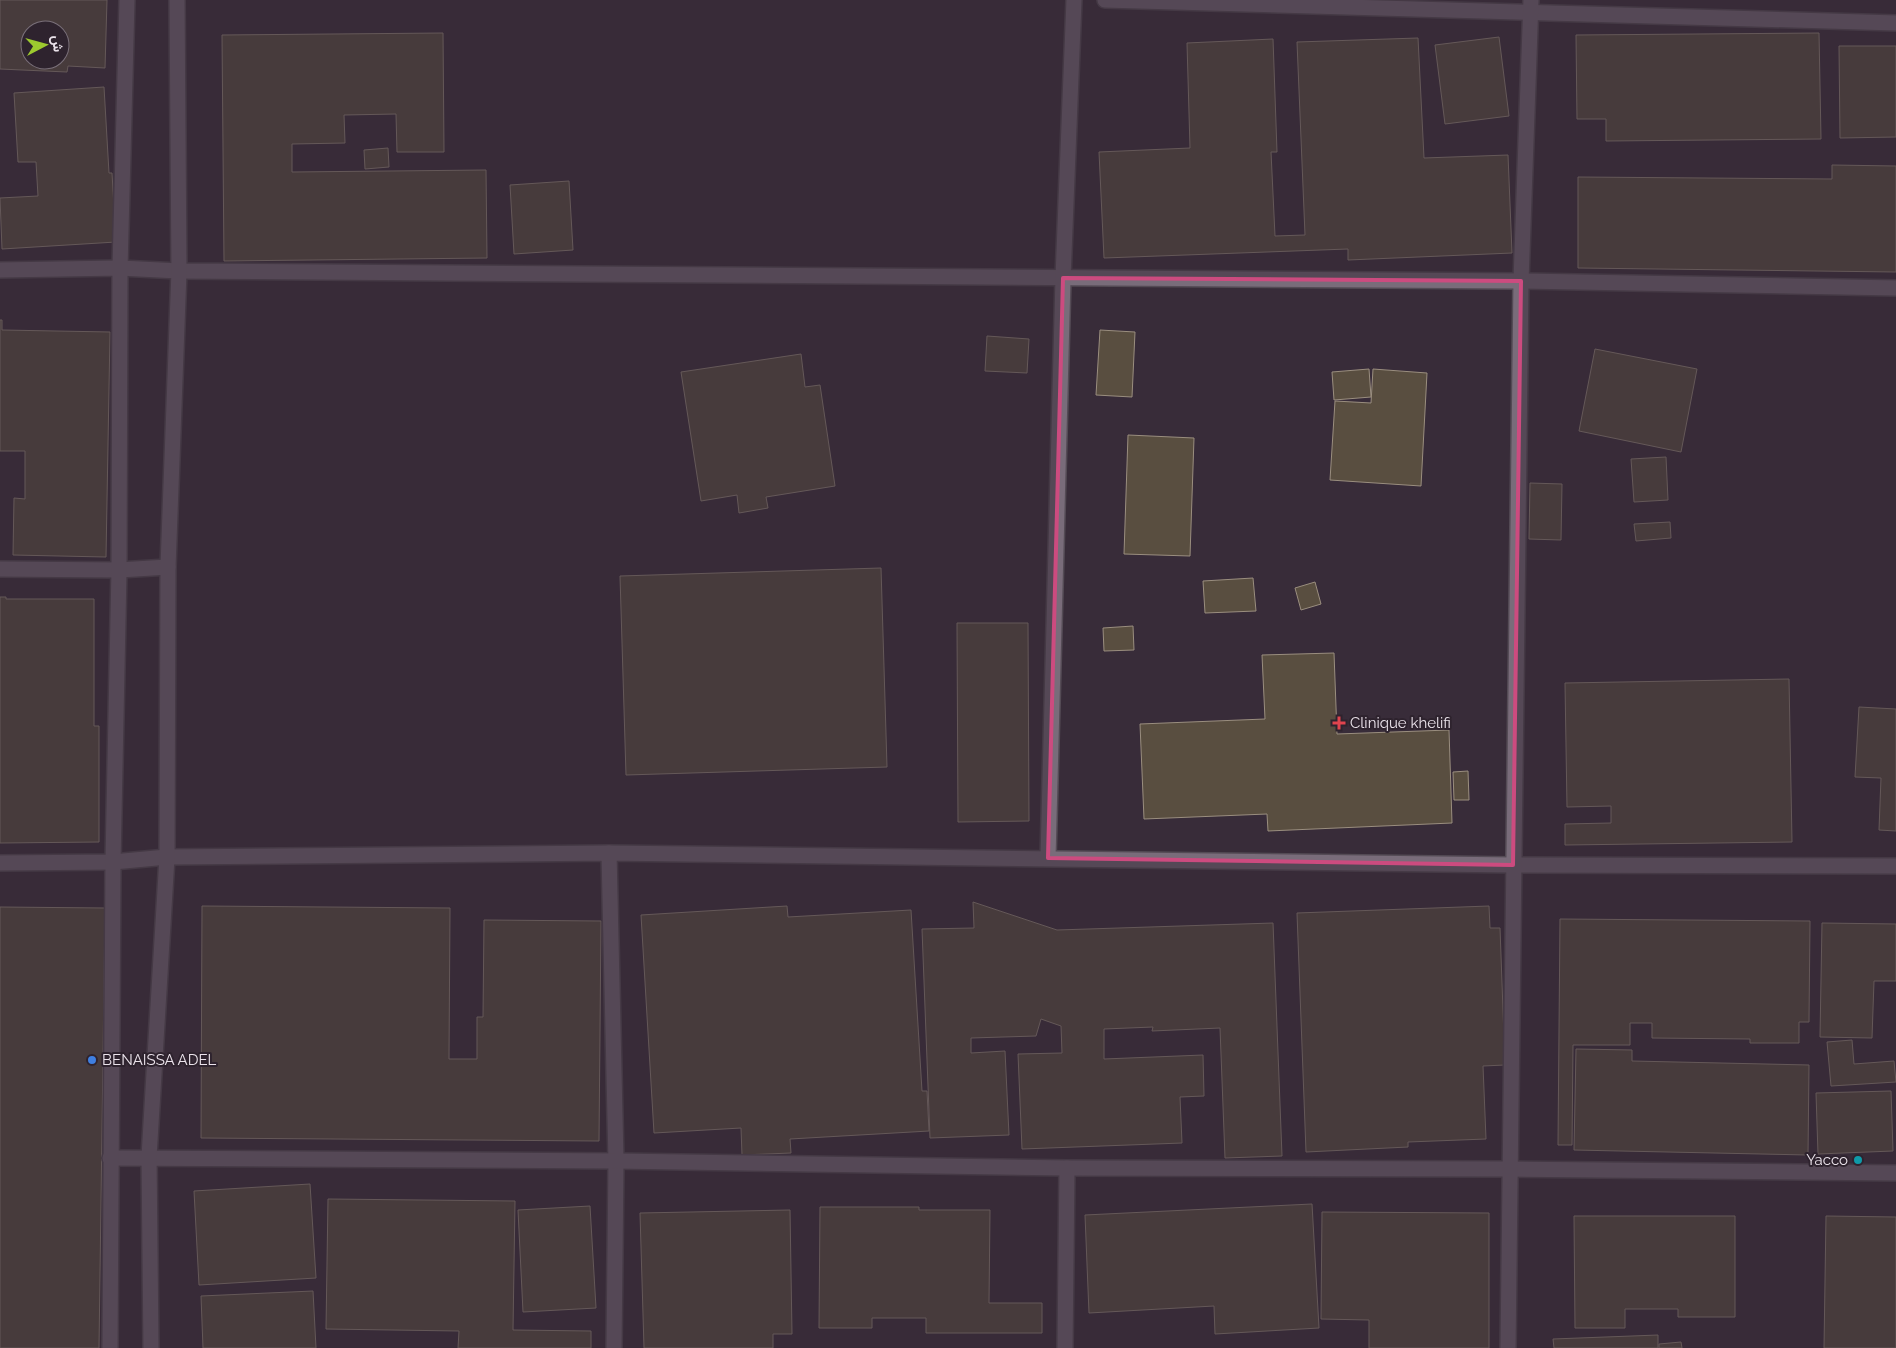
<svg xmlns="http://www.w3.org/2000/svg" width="1896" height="1348" font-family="Raleway,Vazirmatn,sans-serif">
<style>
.building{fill:#594e40;stroke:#9a8e7f;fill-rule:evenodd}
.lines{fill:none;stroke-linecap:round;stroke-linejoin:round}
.minor-casing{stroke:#544b55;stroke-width:18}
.minor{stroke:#796c7a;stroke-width:15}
.marked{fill:none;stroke:#cc4b7f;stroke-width:4;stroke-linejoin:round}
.health-dot{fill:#e0444e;stroke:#2e232e;stroke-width:2}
.shop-dot{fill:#3f7fe0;stroke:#2e232e;stroke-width:2}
.culture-dot{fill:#0f9aa8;stroke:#2e232e;stroke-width:2}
.labels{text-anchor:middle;stroke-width:4;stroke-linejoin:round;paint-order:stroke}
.poi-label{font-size:15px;fill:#ebe3eb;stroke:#2e232e;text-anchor:start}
</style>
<rect width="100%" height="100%" fill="#382c39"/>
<g class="building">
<path d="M0 0H107L105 68 68 66 67 72 0 69ZM30 30H60V60H30Z"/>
<polygon points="443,33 444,152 397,152 396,114 344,115 345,143 292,144 292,172 486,170 487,258 224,261 222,35"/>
<polygon points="1819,33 1821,139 1606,141 1606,119 1577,119 1576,35"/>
<polygon points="1499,37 1509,116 1445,124 1435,45"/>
<polygon points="1418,38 1424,158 1508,155 1512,253 1348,260 1348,249 1104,258 1099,152 1190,148 1187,43 1273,39 1277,152 1271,152 1275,236 1305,235 1297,42"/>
<polygon points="1839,46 1896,46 1896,137 1840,138"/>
<polygon points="104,87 109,173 112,173 116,242 2,249 0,198 38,196 36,162 18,162 14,93"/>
<polygon points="388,148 389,167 365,169 364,150"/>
<polygon points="1832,165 1896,166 1896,272 1578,268 1578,177 1832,179"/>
<polygon points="569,181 573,250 514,254 510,185"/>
<polygon points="0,320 2,320 2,330 110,332 106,557 13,555 14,498 25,499 25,451 0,451"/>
<polygon points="1100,330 1135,332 1132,397 1096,395"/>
<polygon points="987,336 1029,339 1027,373 985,371"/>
<polygon points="1595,349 1697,369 1681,452 1579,431"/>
<polygon points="801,354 805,387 820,385 835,486 766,497 768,508 739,513 737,495 701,501 681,372"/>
<polygon points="1369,369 1371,397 1334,400 1332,372"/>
<polygon points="1373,369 1427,373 1421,486 1330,480 1335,401 1371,403"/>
<polygon points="1128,435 1194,438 1190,556 1124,554"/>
<polygon points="1666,457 1668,500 1634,502 1631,459"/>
<polygon points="1530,483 1562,484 1561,540 1529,539"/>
<polygon points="1670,522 1671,538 1636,541 1634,524"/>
<polygon points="881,568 887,767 626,775 620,576"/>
<polygon points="1253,578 1256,611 1205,613 1203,581"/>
<polygon points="1315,582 1321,604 1301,610 1295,588"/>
<polygon points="0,597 6,597 6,599 94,599 94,726 99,726 99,842 0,843"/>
<polygon points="957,623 1028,623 1029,821 958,822"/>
<polygon points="1133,626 1134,650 1104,651 1103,628"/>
<polygon points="1334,653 1337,734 1449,730 1452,823 1268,831 1267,814 1144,819 1140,724 1265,719 1262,655"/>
<polygon points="1789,679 1792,842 1565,845 1565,824 1611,823 1611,806 1567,807 1565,683"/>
<polygon points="1859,707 1896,709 1896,831 1879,830 1881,778 1855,777"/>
<polygon points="1468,771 1469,800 1454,800 1453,772"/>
<polygon points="973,902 1057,930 1273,923 1282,1156 1225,1158 1220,1028 1152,1031 1153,1027 1104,1029 1104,1059 1203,1055 1204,1096 1180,1097 1182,1143 1022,1149 1018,1054 1062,1053 1061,1026 1041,1019 1036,1036 971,1038 971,1053 1005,1051 1009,1135 930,1138 922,929 974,928"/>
<polygon points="202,906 450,908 449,1059 477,1059 477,1017 483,1017 484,920 601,921 599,1141 201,1138"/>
<polygon points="787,906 788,917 911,910 922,1091 927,1091 929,1131 790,1139 791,1153 742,1155 741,1128 654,1133 641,915"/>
<polygon points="1489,906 1490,928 1500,928 1505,1065 1483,1066 1486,1139 1408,1142 1408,1147 1306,1152 1297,913"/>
<polygon points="0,907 105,908 99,1348 0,1348"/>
<polygon points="1560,919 1810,921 1809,1022 1799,1022 1799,1043 1750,1043 1750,1039 1652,1038 1652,1023 1630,1023 1630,1045 1573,1045 1572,1145 1558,1145"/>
<polygon points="1822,923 1896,924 1896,981 1874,981 1872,1038 1820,1037"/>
<polygon points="1852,1040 1854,1064 1894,1061 1896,1082 1831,1086 1827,1042"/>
<polygon points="1576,1049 1632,1050 1632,1061 1809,1065 1808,1155 1574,1150"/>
<polygon points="1891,1091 1893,1151 1818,1154 1816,1093"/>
<polygon points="310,1184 316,1278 199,1285 194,1191"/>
<polygon points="328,1199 515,1201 513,1330 591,1331 591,1348 458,1348 459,1331 326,1329"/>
<polygon points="1312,1204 1319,1328 1215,1334 1214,1306 1089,1313 1085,1215"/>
<polygon points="590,1206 596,1308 523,1312 518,1210"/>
<polygon points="820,1207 919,1207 919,1210 990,1210 989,1303 1042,1303 1042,1333 926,1333 926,1318 872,1318 872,1328 819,1328"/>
<polygon points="790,1210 792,1334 773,1334 773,1348 644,1348 640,1213"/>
<polygon points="1322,1212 1489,1213 1489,1348 1369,1348 1369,1320 1321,1319"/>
<polygon points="1574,1216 1735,1216 1735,1317 1678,1317 1678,1309 1625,1309 1625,1328 1575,1328"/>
<polygon points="1826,1216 1896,1217 1896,1348 1824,1348"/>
<polygon points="313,1291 316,1348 203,1348 201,1296"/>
<polygon points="1658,1335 1658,1348 1554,1348 1553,1339"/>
<polygon points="1681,1342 1682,1348 1659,1348 1659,1344"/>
</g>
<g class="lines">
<g class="minor-casing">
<g id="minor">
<polyline points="1105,0 1896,23"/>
<polyline points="0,270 120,268 179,271 1521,281 1896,288"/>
<polyline points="0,569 119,570 168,567"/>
<polyline points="609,853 616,1161 614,1348"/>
<polyline points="1048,858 1063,278 1074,0"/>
<polyline points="0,863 113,862 167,857 609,853 1513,865 1896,866"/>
<polyline points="110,1158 616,1161 1067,1168 1509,1169 1896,1173"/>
<polyline points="110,1348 113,862 119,570 120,268 127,0"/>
<polyline points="151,1348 149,1157 167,857 168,567 179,271 177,0"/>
<polyline points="1065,1348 1067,1168"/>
<polyline points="1508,1348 1521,281 1531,0"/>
</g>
</g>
<use href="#minor" class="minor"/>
</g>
<path d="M0 0H1896V1348H0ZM1063 278 1521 281 1513 865 1048 858Z" fill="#382c39" fill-opacity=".55" fill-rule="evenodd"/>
<path class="marked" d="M1063 278 1521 281 1513 865 1048 858Z"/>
<path class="health-dot" d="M1336.5 715.5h5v5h5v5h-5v5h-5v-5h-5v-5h5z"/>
<circle class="shop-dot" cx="92" cy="1060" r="5"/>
<circle class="culture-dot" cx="1858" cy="1160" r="5"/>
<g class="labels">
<g class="poi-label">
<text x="1350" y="728">Clinique khelifi</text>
<text x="102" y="1065">BENAISSA ADEL</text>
<text x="1848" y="1165" text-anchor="end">Yacco</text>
</g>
</g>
<g transform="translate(45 45) rotate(84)"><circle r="24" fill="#2e232e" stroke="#7a707a"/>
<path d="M0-4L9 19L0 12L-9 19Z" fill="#9dca2f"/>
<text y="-8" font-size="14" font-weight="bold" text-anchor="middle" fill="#ebe3eb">ش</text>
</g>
</svg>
